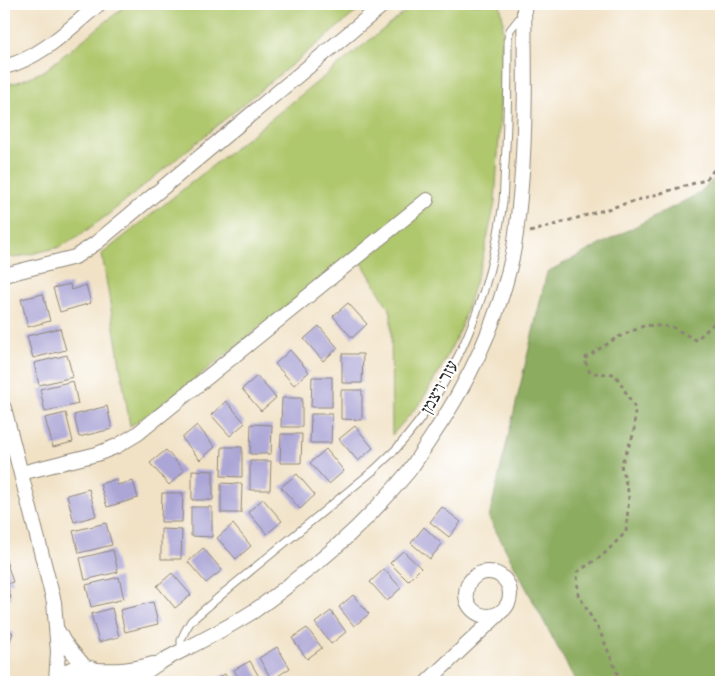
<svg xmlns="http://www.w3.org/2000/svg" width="725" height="686" font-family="'Gentium Book Plus','Frank Ruhl Libre',serif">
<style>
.green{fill:#b0c86d;stroke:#6e7a4c}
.forest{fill:#8cac60;stroke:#5c6c46}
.building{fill:#aca6d6}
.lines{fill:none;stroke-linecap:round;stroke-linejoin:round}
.service-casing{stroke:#8e8678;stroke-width:9}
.minor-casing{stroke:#8e8678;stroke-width:16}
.path{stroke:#8e8678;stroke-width:3;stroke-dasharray:4 4;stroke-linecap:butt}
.service{stroke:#fff;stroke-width:7}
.minor{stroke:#fff;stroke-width:14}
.labels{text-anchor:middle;stroke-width:4;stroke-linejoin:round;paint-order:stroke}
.street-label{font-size:18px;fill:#2b2b2b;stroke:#fff}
</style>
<rect width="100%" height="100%" fill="#fff"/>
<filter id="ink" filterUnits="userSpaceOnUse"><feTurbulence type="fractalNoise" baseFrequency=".02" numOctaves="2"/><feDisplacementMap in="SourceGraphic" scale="10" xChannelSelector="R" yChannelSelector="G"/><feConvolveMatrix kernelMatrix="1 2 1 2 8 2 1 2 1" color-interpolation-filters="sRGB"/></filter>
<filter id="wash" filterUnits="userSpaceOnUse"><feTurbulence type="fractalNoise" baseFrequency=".0096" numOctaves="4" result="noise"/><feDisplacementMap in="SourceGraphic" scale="20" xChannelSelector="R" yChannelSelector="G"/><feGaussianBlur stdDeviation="1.12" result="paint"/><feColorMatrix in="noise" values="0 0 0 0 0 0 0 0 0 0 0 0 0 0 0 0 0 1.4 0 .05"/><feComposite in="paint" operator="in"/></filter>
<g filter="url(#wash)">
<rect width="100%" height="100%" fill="#f1e2c6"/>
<g class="green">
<polygon points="128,4 366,4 109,214 80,235 60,247 14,258 4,254 4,85 18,82 44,71"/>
<polygon points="415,4 500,4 503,19 499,138 495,203 482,261 460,330 440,370 421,402 392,435 391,312 355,251 161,406 130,426 102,254"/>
</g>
<polygon class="forest" points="721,172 721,682 576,682 489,518 547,272 698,194"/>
<g id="blocks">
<g class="building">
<polygon points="70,284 71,290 86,285 91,303 60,312 53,288"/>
<polygon points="43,294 50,321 28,327 21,299"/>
<polygon points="348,303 367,324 352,338 333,316"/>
<polygon points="319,326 338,348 323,361 304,339"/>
<polygon points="60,328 66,350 33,358 27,336"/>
<polygon points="290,350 309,372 294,385 275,364"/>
<polygon points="342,354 363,354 362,383 342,383"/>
<polygon points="67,355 73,377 39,385 34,363"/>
<polygon points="257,376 276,398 261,411 242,389"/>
<polygon points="312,377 332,377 332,407 311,407"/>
<polygon points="73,381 78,404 45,412 40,389"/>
<polygon points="341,390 362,390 362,420 341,419"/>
<polygon points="282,398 302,398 302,427 281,427"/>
<polygon points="226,401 245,423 230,436 211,415"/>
<polygon points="107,406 112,429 79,437 74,415"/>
<polygon points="66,413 73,442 53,447 45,418"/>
<polygon points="311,414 332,414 331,443 310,443"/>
<polygon points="251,424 272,425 271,454 250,454"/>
<polygon points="197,425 215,447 200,460 182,438"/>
<polygon points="355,426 373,448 358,461 339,439"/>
<polygon points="281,434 302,434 301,463 280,463"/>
<polygon points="222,447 242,447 242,477 221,476"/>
<polygon points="326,449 344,471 329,484 310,463"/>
<polygon points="166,450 184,471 169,485 150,463"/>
<polygon points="250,461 271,461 270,490 250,490"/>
<polygon points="192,470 213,471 213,500 192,500"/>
<polygon points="297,474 315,495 300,509 281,487"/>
<polygon points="116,479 117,485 133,481 138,498 107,507 100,484"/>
<polygon points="221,483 242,484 241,513 221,513"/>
<polygon points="89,489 96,516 74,522 67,495"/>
<polygon points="162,493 183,493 182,522 161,522"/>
<polygon points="263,499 282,521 267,534 248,512"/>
<polygon points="191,507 212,507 212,537 191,536"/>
<polygon points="442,507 461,522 449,537 430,522"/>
<polygon points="106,523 112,545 79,553 73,531"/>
<polygon points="233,524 251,546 236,559 217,538"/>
<polygon points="424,527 442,544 430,559 411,543"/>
<polygon points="161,529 182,530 181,559 161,559"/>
<polygon points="203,548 222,570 206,583 188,562"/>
<polygon points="113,550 118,572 85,580 80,558"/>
<polygon points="403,551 421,568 408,581 390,563"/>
<polygon points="4,554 13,582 7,584 11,598 6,600 7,604 4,605"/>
<polygon points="384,569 401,588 387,601 370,582"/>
<polygon points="172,573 191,595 175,608 157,586"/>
<polygon points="119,577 124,599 91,607 86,585"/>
<polygon points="353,595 369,614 354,626 339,607"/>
<polygon points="153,602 158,624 125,632 120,610"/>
<polygon points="112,608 119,637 99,642 91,614"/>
<polygon points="331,611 346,632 331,644 315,623"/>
<polygon points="307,628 322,648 307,659 292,638"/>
<polygon points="4,629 13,633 8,646 4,645"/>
<polygon points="277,647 290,668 272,680 259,658"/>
<polygon points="250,661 262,682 241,682 234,670"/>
<polygon points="225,674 229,682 210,682"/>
</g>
</g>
</g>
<g filter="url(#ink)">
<use href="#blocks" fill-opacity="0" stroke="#8e8678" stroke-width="1"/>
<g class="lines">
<g class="service-casing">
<path id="service" d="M181 651V640L185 631 191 621 226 591 374 470C381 463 389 456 396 449 458 381 491 292 503 202 504 189 504 176 505 164 508 122 508 80 508 38L510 30 522 15"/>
</g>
<g class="minor-casing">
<g id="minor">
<path d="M4 67C41 58 70 28 99 4"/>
<polyline points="4,275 75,257 96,243 384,4"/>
<polyline points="4,408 54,602 58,652 56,680"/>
<polyline points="21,473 97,454 117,446 137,434 427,200"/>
<circle cx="488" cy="594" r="22"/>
<polyline points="58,631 64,642 85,667"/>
<path d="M96 670C118 671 132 670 153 664"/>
<path d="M55 682C70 662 95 662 110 682"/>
<path d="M135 682C154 662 179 653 203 640 220 631 238 621 254 611 268 601 282 591 295 580 337 549 375 512 408 472 416 462 422 451 429 441 468 384 499 320 513 253 517 231 519 208 521 186 526 125 525 64 524 4"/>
<polyline points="427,682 499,614"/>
</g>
</g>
<g class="path">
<polyline points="530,232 705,180 721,162"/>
<polyline points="621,682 601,634 578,594 577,572 602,556 626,532 629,495 621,465 634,433 635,408 615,374 590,373 584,359 616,338 646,325 672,327 696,340 721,317"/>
</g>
<use href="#service" class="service"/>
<use href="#minor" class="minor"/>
</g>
</g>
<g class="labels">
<g class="street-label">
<text transform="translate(439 387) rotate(-61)" y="6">עזר ויצמן</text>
</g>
</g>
<rect width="725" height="686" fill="none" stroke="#fff" stroke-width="20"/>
</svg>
